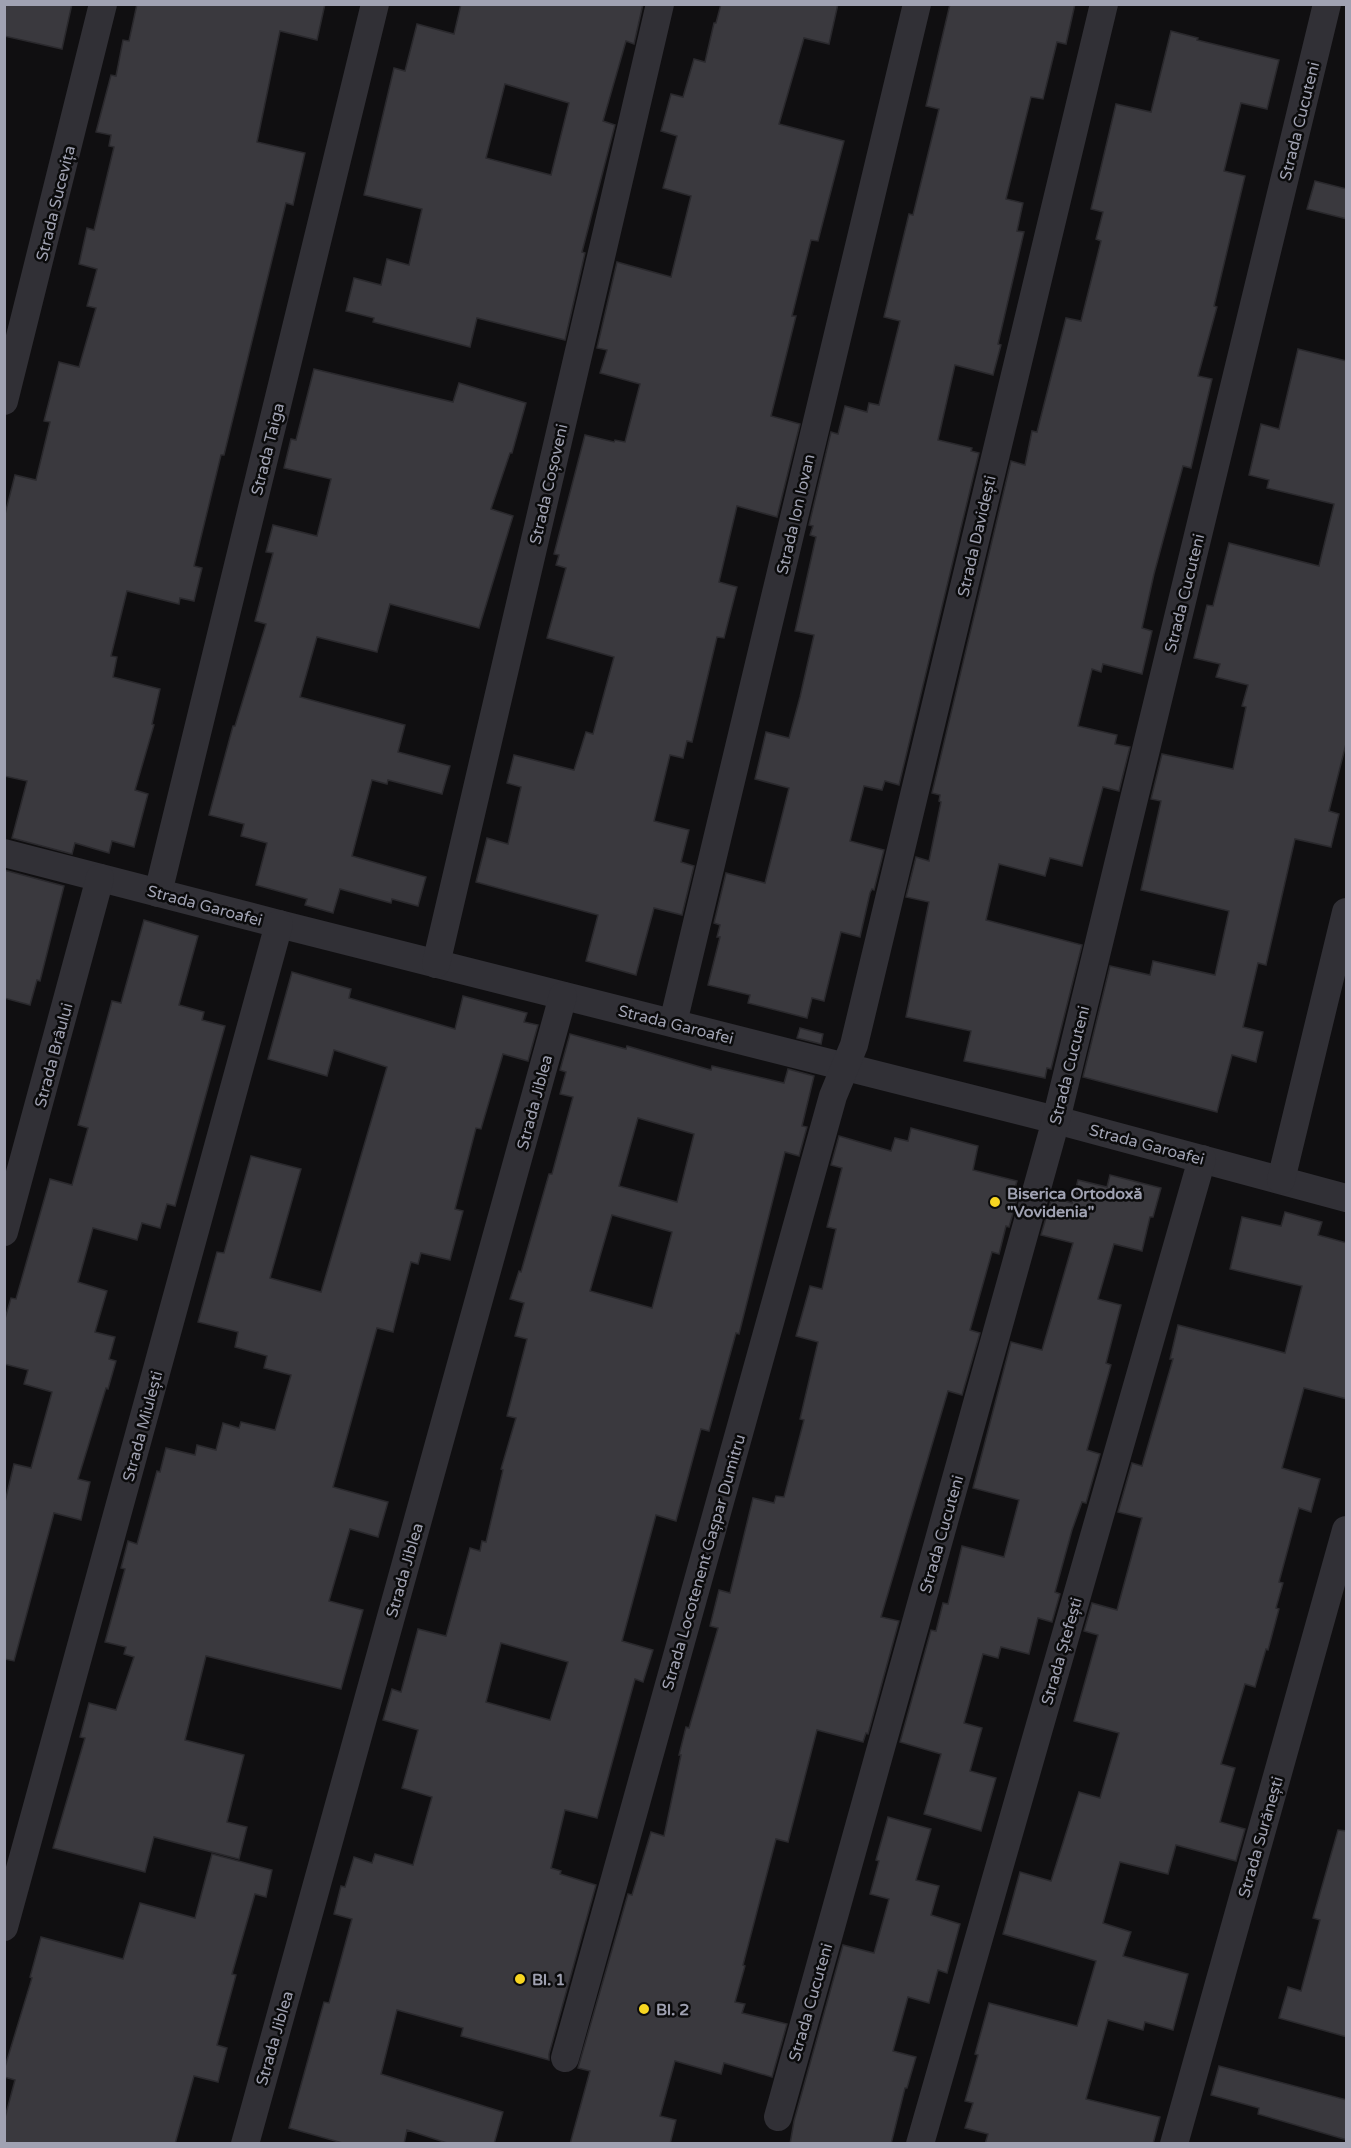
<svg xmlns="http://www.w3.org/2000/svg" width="1351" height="2148" font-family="'Varela Round',sans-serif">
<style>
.building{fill:#3a393e;stroke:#2a292d;stroke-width:1.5;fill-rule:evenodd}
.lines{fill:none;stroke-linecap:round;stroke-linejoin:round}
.street{stroke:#313036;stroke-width:28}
.poi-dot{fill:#f7d621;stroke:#0b0b0c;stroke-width:2}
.labels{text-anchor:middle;stroke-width:5;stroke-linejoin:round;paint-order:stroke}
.street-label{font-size:16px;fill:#a0a2b2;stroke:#0b0b0c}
.poi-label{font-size:16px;font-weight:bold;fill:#a0a2b2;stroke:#0b0b0c;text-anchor:start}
</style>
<rect width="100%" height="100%" fill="#100f11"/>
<g class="building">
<polygon points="4,4 72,4 62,49 4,36"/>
<polygon points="137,4 325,4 317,40 280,31 257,142 305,153 293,205 286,203 224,455 221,455 194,566 202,568 194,601 180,598 179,604 127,591 111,656 117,657 113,677 160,689 152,724 154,725 135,790 148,794 134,847 112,841 109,853 75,843 72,854 12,838 27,781 4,776 4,518 15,475 36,480 50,422 44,421 59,362 79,367 96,308 87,306 97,269 79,264 87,228 94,230 114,147 109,146 111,135 96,132 111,75 116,76 123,40 129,41"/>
<path d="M461 4H643L634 44 626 41 603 121 615 125 582 252 585 253 565 340 477 318 470 347 373 322 374 318 346 311 354 278 381 285 387 259 409 265 422 209 364 195 394 68 405 71 417 24 454 34ZM505 84 569 103 551 175 486 158Z"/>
<polygon points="721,4 838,4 829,44 804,38 779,124 844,141 818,241 811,240 792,316 796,316 771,416 800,424 777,517 737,506 719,582 737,587 724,638 717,637 692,742 687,741 683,758 670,755 654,821 689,830 681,862 694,866 682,915 654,908 636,975 586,961 598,915 476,882 487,838 508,844 521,787 507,783 514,755 574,770 586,732 593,734 614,657 547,638 566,568 556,565 559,555 554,554 585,435 614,442 615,440 625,442 640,384 600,373 607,350 597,348 617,262 671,277 691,196 663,188 677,136 661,131 671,94 683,97 694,59 705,62 714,23 716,23"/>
<polygon points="950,4 1075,4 1066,44 1057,42 1043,99 1031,97 1006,199 1023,203 1017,231 1024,232 998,344 1001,345 993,375 955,365 938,440 972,448 971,451 979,453 899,785 885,781 882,790 864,786 850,841 884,850 874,890 872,889 870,893 860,937 841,932 824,1001 812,998 807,1018 748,1003 750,995 708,985 720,937 717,937 720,925 714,923 726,873 765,883 789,788 755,779 766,732 789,738 800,697 814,635 795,631 816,537 810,535 813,526 809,525 831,432 838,434 845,406 867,412 869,403 879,405 900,321 884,317 909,214 913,215 939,109 926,106"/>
<polygon points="1171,31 1198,38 1197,40 1279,60 1267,109 1241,103 1224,171 1245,176 1214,306 1217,307 1198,376 1212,379 1191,468 1183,466 1154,574 1142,628 1152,631 1142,674 1103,664 1101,672 1092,669 1078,726 1117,735 1115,744 1130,747 1119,791 1103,787 1082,866 1050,858 1045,876 999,864 986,920 1082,945 1051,1069 1047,1068 1045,1078 964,1061 971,1031 906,1017 929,902 906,897 916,857 929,861 941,802 939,801 940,795 932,793 1011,461 1025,465 1032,431 1037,432 1066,318 1081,321 1101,241 1096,239 1103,212 1091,209 1116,104 1151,112"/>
<polygon points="1315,181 1347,189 1347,219 1307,209"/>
<polygon points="1298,349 1347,361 1347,740 1329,811 1339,814 1331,847 1295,839 1266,965 1258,963 1243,1027 1263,1032 1256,1062 1232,1055 1217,1112 1083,1077 1110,966 1150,975 1153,961 1215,975 1229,911 1141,890 1161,801 1151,799 1162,754 1233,769 1246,707 1242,706 1248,685 1216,677 1220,664 1194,658 1207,605 1213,606 1229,543 1319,566 1334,504 1267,488 1269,480 1249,475 1261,424 1279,429"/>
<polygon points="314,369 453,402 459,383 526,403 512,453 510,453 491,509 513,516 479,628 390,604 377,652 317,637 300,697 405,725 398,752 450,766 442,794 388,780 387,784 372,780 352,856 426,877 418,906 392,899 391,903 340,889 333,913 305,905 307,899 256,885 267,843 241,836 244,824 209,815 233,726 235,726 266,624 255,621 273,553 266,552 273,525 317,536 331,479 284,468 291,439 296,440"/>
<polygon points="4,870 64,886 40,981 37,980 30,1005 4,998"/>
<polygon points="144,920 198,936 179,1005 204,1012 202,1020 225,1026 175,1206 167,1204 160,1228 142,1223 137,1240 93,1228 78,1282 107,1291 95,1332 115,1337 109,1359 116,1361 108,1389 106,1388 78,1479 90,1482 81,1520 54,1513 14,1661 4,1659 4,1506 14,1464 31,1468 52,1392 24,1384 28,1370 4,1364 4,1322 11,1298 16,1299 50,1179 72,1185 88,1128 78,1125 112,1001 121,1003"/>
<polygon points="292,972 351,989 349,998 455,1029 463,996 527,1013 524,1022 538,1025 528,1061 503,1054 481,1129 476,1128 455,1209 463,1211 450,1260 421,1253 418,1264 411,1262 393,1332 377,1328 333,1487 388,1502 378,1537 350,1529 329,1601 363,1610 341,1689 206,1656 185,1740 244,1755 227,1822 247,1827 239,1859 154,1837 145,1872 53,1848 85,1738 80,1737 89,1703 116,1710 134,1657 124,1654 126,1647 105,1642 125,1569 121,1568 128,1541 137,1544 157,1471 160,1472 166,1448 195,1455 197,1445 216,1450 223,1423 239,1428 241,1422 275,1430 291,1375 264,1368 267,1356 235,1347 238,1332 198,1322 217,1252 224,1253 251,1156 301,1169 270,1278 321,1292 387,1067 334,1050 327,1076 268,1059"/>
<polygon points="800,1028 823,1034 821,1044 797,1038"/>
<path d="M570 1034 626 1049 627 1046 711 1070 712 1066 784 1083 788 1069 814 1076 802 1126 807 1127 799 1156 785 1152 739 1334 736 1333 709 1431 701 1429 676 1521 656 1515 622 1641 653 1650 643 1682 635 1679 597 1818 565 1810 551 1868 561 1871 560 1874 596 1885 549 2054V2060L461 2036 463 2028 397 2010 381 2074 503 2112 494 2144H450L407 2130 404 2144H346L289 2128 324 2002 329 2003 352 1919 334 1914 341 1886 345 1887 354 1857 372 1863 375 1854 413 1865 432 1797 402 1788 418 1730 383 1720 392 1689 401 1692 418 1629 446 1636 470 1548 480 1551 482 1541 486 1542 503 1470 501 1469 516 1418 507 1416 527 1339 515 1336 524 1303 510 1299 519 1271 521 1272 549 1174H552L573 1097 560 1094 566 1072 560 1070ZM638 1118 694 1134 677 1202 619 1186ZM612 1215 672 1232 652 1308 590 1291ZM501 1643 568 1662 550 1720 486 1702Z"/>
<polygon points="911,1128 978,1146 973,1170 1017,1181 1015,1188 1020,1189 1009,1227 1006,1226 999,1254 992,1252 970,1330 980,1333 962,1395 948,1391 881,1617 899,1621 868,1734 866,1733 863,1742 817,1730 788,1842 776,1839 743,1965 745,1966 735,2002 745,2004 742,2013 787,2024 772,2077 724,2063 721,2074 675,2061 660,2116 676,2120 670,2144 570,2144 590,2071 578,2068 628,1894 632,1895 651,1832 664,1836 681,1755 679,1755 686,1727 689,1728 718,1628 710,1626 719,1590 730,1593 753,1498 774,1503 776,1496 784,1497 804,1420 800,1419 818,1342 796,1336 810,1286 822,1289 836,1229 827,1227 842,1168 831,1165 839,1136 891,1151 895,1138 908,1141"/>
<polygon points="1110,1175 1161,1188 1153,1217 1150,1217 1142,1251 1114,1244 1098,1299 1121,1305 1106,1363 1111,1365 1087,1450 1100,1454 1086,1503 1082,1502 1072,1530 1055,1592 1060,1594 1052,1622 1038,1618 1029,1654 1001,1647 998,1658 983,1654 964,1723 982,1728 970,1771 996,1778 981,1831 924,1814 941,1754 900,1742 931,1630 936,1631 943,1603 948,1604 962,1546 1004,1557 1019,1500 973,1488 1011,1342 1042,1350 1073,1243 1041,1235 1052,1197 1072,1203 1078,1180 1107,1187"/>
<polygon points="1285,1212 1322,1222 1318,1235 1347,1243 1347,1399 1304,1388 1282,1468 1320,1479 1311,1512 1299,1508 1279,1582 1283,1583 1276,1608 1279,1609 1268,1650 1266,1649 1255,1687 1245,1684 1221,1764 1235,1768 1220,1822 1245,1829 1236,1861 1176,1845 1168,1874 1120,1862 1103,1923 1131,1932 1123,1956 1188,1974 1173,2030 1145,2022 1143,2030 1108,2020 1086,2099 1160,2117 1153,2144 985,2144 988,2134 965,2128 973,2103 965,2101 978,2055 975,2054 989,2003 1077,2026 1096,1961 1003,1934 1020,1872 1051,1881 1079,1792 1100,1798 1119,1733 1074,1721 1098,1635 1084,1631 1092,1603 1117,1610 1142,1518 1118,1512 1132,1463 1142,1466 1173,1359 1170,1359 1178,1325 1285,1353 1302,1286 1230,1269 1242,1217 1281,1226"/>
<polygon points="888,1817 931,1829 916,1880 939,1886 931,1915 960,1924 947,1973 938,1970 929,2003 908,1997 893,2051 916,2057 907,2088 905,2088 891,2144 790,2144 794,2121 843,1945 874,1953 889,1899 870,1894 879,1861 876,1860"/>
<polygon points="1338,1830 1347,1831 1347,2037 1279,2018 1288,1987 1301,1991 1320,1920 1313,1918"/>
<polygon points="212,1854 272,1870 266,1897 255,1894 232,1974 236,1975 217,2045 227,2048 218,2082 194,2076 175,2144 4,2144 4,2121 15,2080 4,2077 4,2070 32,1978 30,1977 41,1937 123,1959 140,1903 195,1918"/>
<polygon points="1219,2066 1347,2100 1347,2140 1258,2114 1259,2108 1211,2095"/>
</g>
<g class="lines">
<g class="street">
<polyline points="4,401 103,4"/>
<polyline points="4,853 279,924 1056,1120 1346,1198"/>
<polyline points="158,893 375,4"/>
<polyline points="436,964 660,4"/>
<polyline points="673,1023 917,4"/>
<polyline points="1281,1180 1346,912"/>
<polyline points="4,1232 100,878"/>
<polyline points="4,1927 279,924"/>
<polyline points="565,2058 833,1096 854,1045 1104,4"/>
<polyline points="778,2117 1056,1120 1327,4"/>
<polyline points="245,2144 563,996"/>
<polyline points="920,2144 1202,1159"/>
<polyline points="1174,2144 1346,1530"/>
</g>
</g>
<g class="poi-dot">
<circle cx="995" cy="1202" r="6"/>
<circle cx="520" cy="1979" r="6"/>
<circle cx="644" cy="2009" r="6"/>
</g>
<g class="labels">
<g class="street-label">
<text transform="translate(1299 121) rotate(-76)" y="6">Strada Cucuteni</text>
<text transform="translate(55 203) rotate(-76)" y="6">Strada Sucevița</text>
<text transform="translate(267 449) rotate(-76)" y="6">Strada Taiga</text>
<text transform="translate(548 484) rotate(-77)" y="6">Strada Coșoveni</text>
<text transform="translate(795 514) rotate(-77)" y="6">Strada Ion Iovan</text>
<text transform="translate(976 536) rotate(-77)" y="6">Strada Davidești</text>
<text transform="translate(1184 593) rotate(-76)" y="6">Strada Cucuteni</text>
<text transform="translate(205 905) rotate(15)" y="6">Strada Garoafei</text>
<text transform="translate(676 1024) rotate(14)" y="6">Strada Garoafei</text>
<text transform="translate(53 1055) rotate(-75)" y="6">Strada Brâului</text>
<text transform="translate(1069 1065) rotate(-76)" y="6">Strada Cucuteni</text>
<text transform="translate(534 1102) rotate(-75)" y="6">Strada Jiblea</text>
<text transform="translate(1147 1144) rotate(15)" y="6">Strada Garoafei</text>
<text transform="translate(142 1426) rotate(-75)" y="6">Strada Miulești</text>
<text transform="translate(941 1534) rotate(-74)" y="6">Strada Cucuteni</text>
<text transform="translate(703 1562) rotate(-74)" y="6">Strada Locotenent Gașpar Dumitru</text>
<text transform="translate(404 1570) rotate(-74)" y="6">Strada Jiblea</text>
<text transform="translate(1061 1651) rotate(-74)" y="6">Strada Ștefești</text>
<text transform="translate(1260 1837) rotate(-74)" y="6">Strada Surănești</text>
<text transform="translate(810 2002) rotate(-74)" y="6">Strada Cucuteni</text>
<text transform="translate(274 2038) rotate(-74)" y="6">Strada Jiblea</text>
</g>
<g class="poi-label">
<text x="1007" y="1199">Biserica Ortodoxă<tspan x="1007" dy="18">"Vovidenia"</tspan></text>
<text x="532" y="1985">Bl. 1</text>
<text x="656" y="2015">Bl. 2</text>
</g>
</g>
<rect width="1351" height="2148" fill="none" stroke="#a0a2b2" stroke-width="12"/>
</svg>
